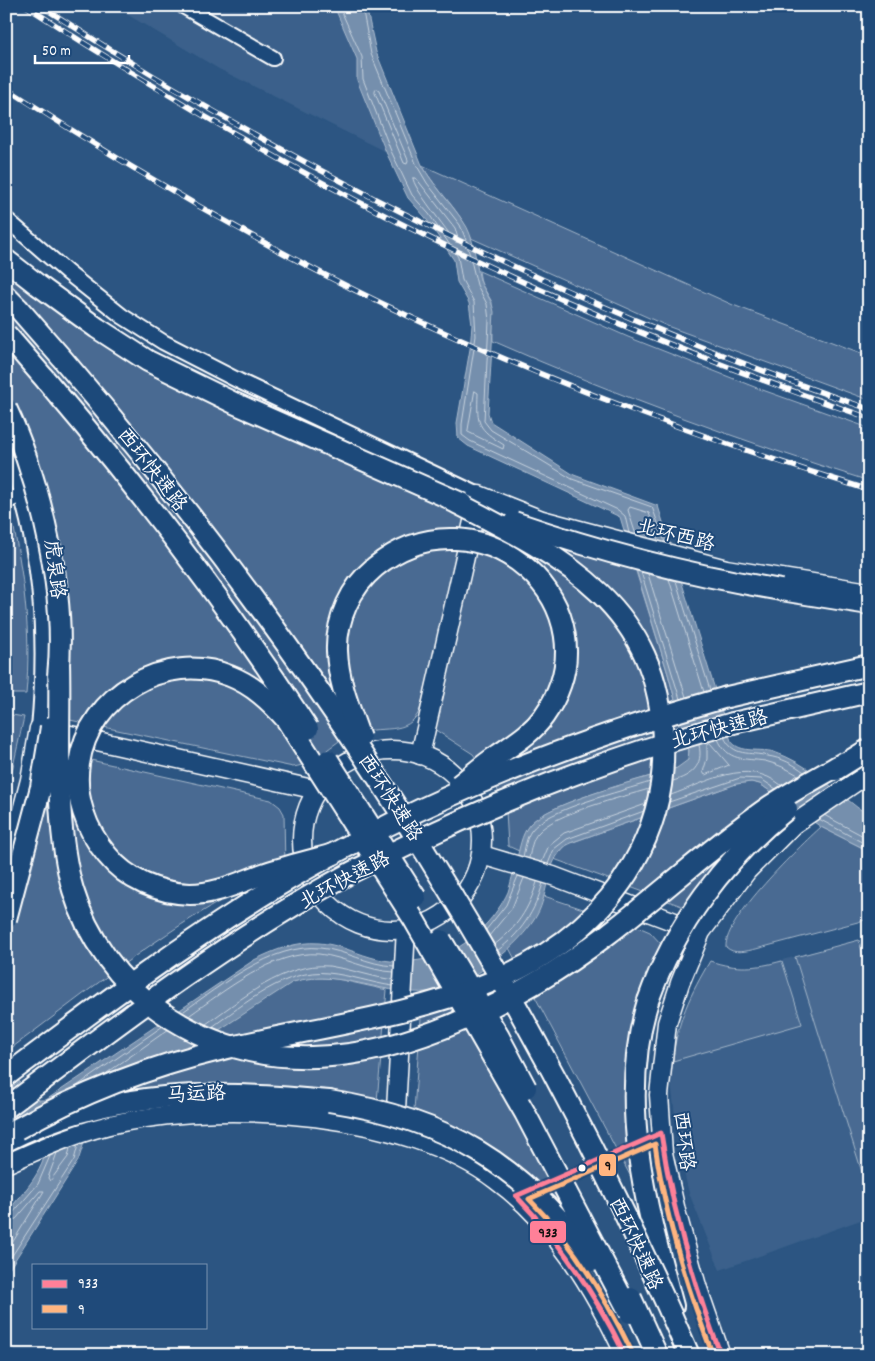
<svg xmlns="http://www.w3.org/2000/svg" width="875" height="1361" font-family="Dekko,'LXGW WenKai TC',sans-serif">
<style>
.built{fill:#3b618b}
.green{fill:#486b92;stroke:#a4b5c8}
.water{fill:#748fad;stroke:#acbcce}
.lines{fill:none;stroke-linecap:round;stroke-linejoin:round}
.shore{stroke:#c7d2de;stroke-width:1}
.minor-casing{stroke:#fff;stroke-width:18}
.major-casing{stroke:#fff;stroke-width:21}
.highway-casing{stroke:#fff;stroke-width:24}
.minor{stroke:#1f4a7a;stroke-width:14}
.major{stroke:#1f4a7a;stroke-width:18}
.highway{stroke:#1f4a7a;stroke-width:20}
.rail-casing{stroke:#fff;stroke-width:5.5}
.rail{stroke:#1f4a7a;stroke-width:4;stroke-dasharray:11;stroke-linecap:butt}
.highway-bridge-casing{stroke:#fff;stroke-width:24;stroke-linecap:butt}
.highway-bridge{stroke:#1f4a7a;stroke-width:20}
.bus-1-casing{stroke:#1f4a7a;stroke-width:9}
.bus-2-casing{stroke:#1f4a7a;stroke-width:9}
.bus-1{stroke:#ff8098;stroke-width:5}
.bus-2{stroke:#ffb580;stroke-width:5}
.bus-dot{fill:#fff;stroke:#1f4a7a;stroke-width:2}
.labels{text-anchor:middle;stroke-width:4;stroke-linejoin:round;paint-order:stroke}
.street-label{font-size:20px;fill:#fff;stroke:#1f4a7a}
.line-badge{stroke:#1f4a7a;stroke-width:2}
.pale-badge-label{font-size:14px;text-anchor:middle;font-weight:bold;fill:#111}
</style>
<rect width="100%" height="100%" fill="#2c5582"/>
<filter id="ink" filterUnits="userSpaceOnUse"><feTurbulence type="fractalNoise" baseFrequency=".02" numOctaves="2"/><feDisplacementMap in="SourceGraphic" scale="10" xChannelSelector="R" yChannelSelector="G"/><feConvolveMatrix kernelMatrix="1 2 1 2 8 2 1 2 1" color-interpolation-filters="sRGB"/></filter>
<g filter="url(#ink)">
<g class="built">
<polygon points="113,6 334,6 357,59 357,80 386,152 219,69"/>
<polygon points="859,940 869,981 869,1217 720,1270 689,1193 679,1151 671,1081 674,1046 680,1020 693,991 710,961 735,968 747,969"/>
</g>
<g class="green">
<path d="M422 165 733 305 869 356V400L667 326 471 238C461 210 436 191 422 165Z"/>
<path d="M6 271 230 412 468 518 420 709C409 738 379 724 353 734 331 742 317 764 293 767L70 720 69 638 50 505 32 446 6 390V320L25 304 6 283Z"/>
<path d="M479 271 628 337 757 388 869 428V481C741 441 615 395 493 341L492 302 481 283Z"/>
<path d="M11 513C23 573 32 633 26 694H13L6 677V514Z"/>
<path d="M481 521 634 565 668 674 689 753 688 761 678 768C644 779 554 801 531 823 524 831 522 841 519 851L508 846 506 811 496 786 473 754 434 729Z"/>
<polygon points="6,714 24,717 6,798"/>
<path d="M68 755 271 800 280 807 284 814 285 868C265 878 244 887 224 899 147 942 77 1000 6 1052V945L32 868 56 757Z"/>
<polygon points="751,782 760,784 785,802 687,908 554,859 565,846 576,841 736,784"/>
<path d="M821 827 869 851V919L756 949C746 951 734 955 726 947 724 919 800 846 821 827Z"/>
<polygon points="544,896 643,929 650,932 662,945 639,1021 640,1194 509,948 533,921"/>
<polygon points="859,940 869,981 869,1187 866,1185 795,957"/>
<path d="M710 961C737 970 756 968 782 961L802 1024 673 1061C676 1023 691 993 710 961Z"/>
<polygon points="310,977 337,979 387,990 377,1101 247,1085 187,1085 125,1091 158,1071 286,984"/>
<path d="M450 987 581 1222C558 1201 537 1179 512 1161 482 1139 449 1124 414 1110L423 992Z"/>
</g>
<path class="water" d="M334 6H366L376 52 422 165C433 185 450 202 463 221 475 237 475 261 480 280 484 292 492 299 494 312L488 413 491 422 574 475 658 506 731 741C740 754 761 748 774 752 807 763 831 787 858 808L869 814V851L821 827 760 784 751 782 736 784 570 843C547 856 549 889 539 911 526 939 480 977 451 987 396 1006 345 966 293 982L111 1100 92 1118 78 1161 6 1274V1213C44 1170 48 1162 51 1104L6 1123V1069L39 1100H46L254 960C275 950 296 941 319 943 337 944 353 952 370 957 396 965 426 962 451 951 474 941 498 914 508 892 511 883 513 872 516 863 519 851 521 834 530 824 552 801 644 779 677 768L688 760 689 750 668 674 620 517 468 446 458 438 457 423 470 349 472 325 469 303 457 282 454 260 425 217 408 198 386 152 357 80V59Z"/>
<g class="lines">
<g class="shore">
<polyline points="339,6 362,57 363,79 391,151 412,195 429,214 458,257 462,280 474,302 476,336 462,424 462,435 470,441 618,510 625,516 629,533"/>
<polyline points="362,6 371,54 417,166 427,183 460,225 466,240 477,285 487,304 489,321 484,421 491,430 572,479 652,507 665,542"/>
<polygon points="376,89 379,91 408,160 407,164 404,163 375,93"/>
<path d="M413 178H416L455 228 459 242H455C448 230 412 187 413 178Z"/>
<path d="M475 391 478 393C477 425 477 428 504 445L503 449 468 432Z"/>
<polyline points="636,535 628,510 630,507 649,513 658,540"/>
<polyline points="641,572 680,699"/>
<polyline points="648,574 686,697"/>
<polyline points="669,579 704,692"/>
<polyline points="676,581 710,690"/>
<path d="M724 737C734 758 749 751 768 756 781 758 794 764 804 772"/>
<path d="M718 739C728 762 744 758 765 761 777 764 788 769 798 775"/>
<polygon points="710,743 729,765 705,775 703,772 707,759 707,745"/>
<path d="M673 781C691 776 704 766 699 745"/>
<path d="M671 795C708 782 746 757 781 785"/>
<polyline points="669,802 740,778 761,779 776,789"/>
<polyline points="824,815 869,839"/>
<polyline points="819,819 869,846"/>
<path d="M523 857C525 848 526 838 531 831 546 809 623 791 650 782"/>
<path d="M529 858C531 850 532 839 538 833 554 813 623 797 649 789"/>
<polyline points="542,862 549,845 564,833 646,804"/>
<polyline points="548,864 554,849 567,839 644,811"/>
<polyline points="486,930 506,905 518,876"/>
<polyline points="489,936 512,908 524,878"/>
<path d="M494 945C517 928 529 909 537 882"/>
<path d="M497 951C521 933 535 912 543 883"/>
<path d="M184 1011C220 986 273 943 320 948 345 950 368 965 394 966"/>
<path d="M190 1015C224 991 275 950 319 954 345 957 368 971 394 972"/>
<path d="M206 1024C240 1000 285 962 329 966 351 969 371 977 393 980"/>
<path d="M212 1027C244 1004 287 968 328 973 350 975 371 983 393 986"/>
<polyline points="104,1075 169,1029"/>
<polyline points="74,1088 163,1026"/>
<polyline points="57,1153 48,1178 50,1181 68,1157 70,1148"/>
<polyline points="6,1216 12,1214 38,1184 50,1156"/>
<polyline points="6,1222 16,1219 40,1191 44,1191 6,1253"/>
<polyline points="6,1265 74,1160 78,1145"/>
</g>
<g class="minor-casing">
<g id="minor">
<polyline points="183,6 273,58"/>
<polyline points="6,219 68,273 122,316 163,342 239,381 479,495"/>
<path d="M6 449C41 540 48 632 39 728"/>
<polyline points="6,502 22,494"/>
</g>
</g>
<g class="major-casing">
<g id="major">
<circle cx="392" cy="840" r="90"/>
<polyline points="420,755 479,495 542,520 726,569 869,592"/>
<polyline points="482,855 553,876 696,930"/>
<polyline points="6,872 30,780 39,728 317,790"/>
<polyline points="395,1128 406,929"/>
<path d="M6 1164C44 1147 82 1130 123 1122 231 1100 406 1112 496 1180 556 1224 594 1288 625 1355"/>
<polyline points="721,1355 697,1286 676,1211 663,1153 659,1095 667,1023 680,983 701,932 747,871 794,824 869,773"/>
</g>
</g>
<g class="highway-casing">
<g id="highway">
<polyline points="6,260 38,285"/>
<polyline points="6,296 18,308"/>
<polyline points="781,590 869,604"/>
<polyline points="727,697 869,665"/>
<polyline points="733,723 869,692"/>
<path d="M648 1001C617 1103 646 1206 673 1306"/>
<path d="M6 1141C108 1088 218 1090 329 1101"/>
</g>
</g>
<use href="#minor" class="minor"/>
<use href="#major" class="major"/>
<use href="#highway" class="highway"/>
<g class="rail-casing">
<g id="rail">
<path d="M26 6C146 84 270 157 398 222 549 299 709 363 869 418"/>
<path d="M41 6C300 173 577 309 869 409"/>
<path d="M6 88C102 151 202 210 304 264 481 358 677 431 869 490"/>
</g>
</g>
<use href="#rail" class="rail"/>
<g class="highway-bridge-casing">
<g id="highway-bridge">
<polyline points="38,285 97,328 148,361 234,403 463,504"/>
<path d="M18 308C294 619 524 972 689 1355"/>
<path d="M6 334C116 459 218 590 308 729"/>
<path d="M6 408C41 482 67 596 58 676"/>
<path d="M514 522C601 552 690 575 781 590"/>
<path d="M59 663C61 734 53 822 73 890 87 937 119 982 160 1011 281 1096 420 1050 537 982 622 933 690 861 770 806 794 790 820 776 845 762"/>
<path d="M360 738C350 710 338 681 337 651 336 619 351 587 375 567 479 482 621 607 544 716 531 734 515 743 498 755 484 764 472 775 459 785"/>
<polyline points="328,760 416,898"/>
<polyline points="835,770 869,749"/>
<path d="M334 854C312 860 288 866 266 873 240 882 217 894 190 894 158 893 127 880 107 855 86 830 74 796 79 764 88 695 166 650 230 676 253 685 270 701 286 719L413 918 525 1113 630 1313"/>
<polyline points="6,919 41,787 51,727"/>
<polyline points="441,940 499,1037 526,1088"/>
<path d="M648 1001C675 925 724 859 787 809"/>
<path d="M6 1076C94 1010 182 944 276 887 415 802 571 741 727 697"/>
<path d="M329 1101C446 1119 523 1164 592 1261"/>
<path d="M6 1108C115 1026 223 943 343 877 364 865 388 855 410 844 514 794 621 754 733 723"/>
<path d="M17 1129C81 1093 152 1066 223 1049 366 1014 550 1007 633 864 655 826 665 786 663 742 660 603 558 555 451 500"/>
<polyline points="631,1298 657,1355"/>
</g>
</g>
<use href="#highway-bridge" class="highway-bridge"/>
<g class="bus-1-casing">
<path id="bus-1" d="M625 1355C596 1296 562 1243 516 1196L661 1133C672 1210 693 1283 721 1355"/>
</g>
<g class="bus-2-casing">
<path id="bus-2" d="M632 1352C605 1296 573 1243 529 1199L655 1144C665 1217 686 1286 713 1355"/>
</g>
<use href="#bus-1" class="bus-1"/>
<use href="#bus-2" class="bus-2"/>
</g>
</g>
<circle class="bus-dot" cx="582" cy="1168" r="4.5"/>
<g class="labels">
<g class="street-label">
<text transform="translate(153 469) rotate(52)" y="7">西环快速路</text>
<text transform="translate(676 534) rotate(14)" y="7">北环西路</text>
<text transform="translate(56 569) rotate(83)" y="7">虎泉路</text>
<text transform="translate(719 728) rotate(-15)" y="7">北环快速路</text>
<text transform="translate(391 797) rotate(57)" y="7">西环快速路</text>
<text transform="translate(344 879) rotate(-28)" y="7">北环快速路</text>
<text transform="translate(196 1093) rotate(-3)" y="7">马运路</text>
<text transform="translate(685 1141) rotate(83)" y="7">西环路</text>
<text transform="translate(637 1243) rotate(65)" y="7">西环快速路</text>
</g>
</g>
<g class="line-badge">
<rect x="598" y="1153" width="19" height="24" rx="5" fill="#ffb580"/>
<rect x="529" y="1220" width="38" height="24" rx="5" fill="#ff8098"/>
</g>
<g class="pale-badge-label">
<text x="608" y="1170">9</text>
<text x="548" y="1237">933</text>
</g>
<rect width="875" height="1361" fill="none" stroke="#1f4a7a" stroke-width="25"/>
<rect x="12" y="12" width="850" height="1336" fill="none" stroke="#fff" stroke-width="2" filter="url(#ink)"/>
<rect x="32" y="1264" width="175" height="65" fill="#1f4a7a" stroke="#7992af"/>
<rect x="42" y="1280" width="25" height="8" fill="#ff8098" stroke="#7992af"/>
<text x="78" y="1288" font-size="15" fill="#ffffff">933</text>
<rect x="42" y="1305" width="25" height="8" fill="#ffb580" stroke="#7992af"/>
<text x="78" y="1314" font-size="15" fill="#ffffff">9</text>
<path d="M35 55v8h94v-8" fill="none" stroke="#ffffff" stroke-width="2.5"/>
<text x="42" y="55" font-size="15" fill="#ffffff" stroke="#1f4a7a" stroke-width="4" paint-order="stroke">50 m</text>
</svg>
